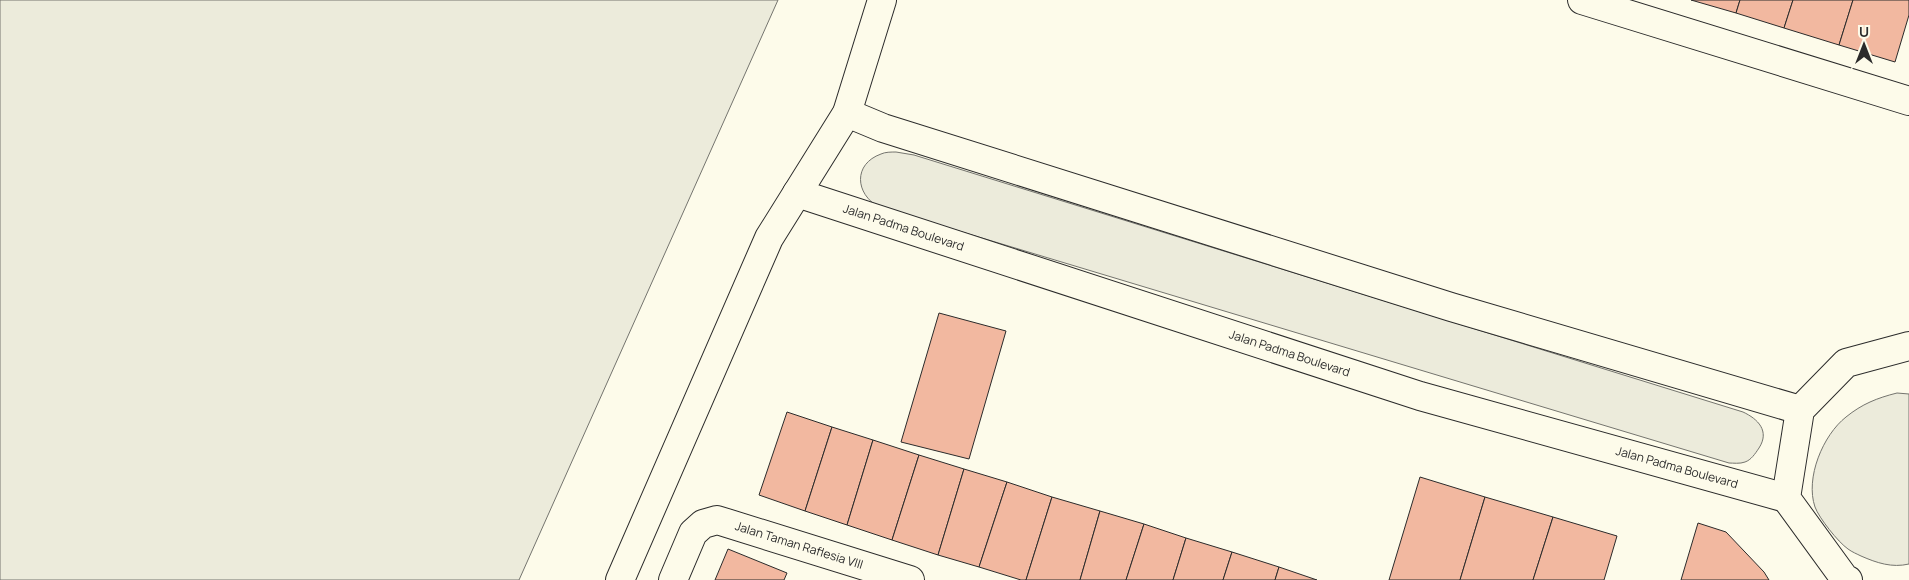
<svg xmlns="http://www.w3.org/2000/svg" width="1909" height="580" font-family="Manrope,sans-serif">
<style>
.green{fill:#ecebdb;stroke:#74746e}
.building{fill:#f2b8a0;stroke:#2b2b2b}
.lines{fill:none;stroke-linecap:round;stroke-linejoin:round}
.minor-casing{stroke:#2b2b2b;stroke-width:30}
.minor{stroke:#fdfbea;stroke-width:28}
.labels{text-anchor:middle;stroke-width:4;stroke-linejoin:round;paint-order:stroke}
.street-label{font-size:12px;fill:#2b2b2b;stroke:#fdfbea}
</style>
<rect width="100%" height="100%" fill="#fdfbea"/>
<g class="green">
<polygon points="0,0 778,0 519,580 0,580"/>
<path d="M896 152 914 155 1743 412C1758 419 1770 431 1759 448 1755 454 1751 460 1745 462 1740 464 1733 463 1729 463L879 207C855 194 853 164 881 154 885 152 891 152 896 152Z"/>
<path d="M1897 393 1909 394V564C1892 568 1877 563 1861 556 1857 554 1852 552 1848 549 1838 542 1819 518 1815 507 1805 478 1823 435 1846 417 1862 404 1877 398 1897 393Z"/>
</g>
<g class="building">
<polygon points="1691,0 1740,0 1736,13"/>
<polygon points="1740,0 1793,0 1784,28 1736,13"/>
<polygon points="1793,0 1853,0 1839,45 1784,28"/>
<polygon points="1853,0 1909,0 1909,15 1895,62 1839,45"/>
<polygon points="939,313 1006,331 969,459 901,442"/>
<polygon points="787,412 832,427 805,511 759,495"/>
<polygon points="832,427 873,440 847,525 805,511"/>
<polygon points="873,440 919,455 892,540 847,525"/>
<polygon points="919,455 964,469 938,555 892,540"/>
<polygon points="964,469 1007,482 979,567 938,555"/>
<polygon points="1420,477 1485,497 1460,580 1389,580"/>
<polygon points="1007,482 1052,497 1026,580 1021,580 979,567"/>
<polygon points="1052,497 1100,511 1080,580 1026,580"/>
<polygon points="1485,497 1553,517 1533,580 1460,580"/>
<polygon points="1100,511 1144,524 1126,580 1080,580"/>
<polygon points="1553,517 1617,536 1604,580 1533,580"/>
<polygon points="1698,523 1726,532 1764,572 1769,580 1681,580"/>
<polygon points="1144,524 1186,538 1173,580 1126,580"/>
<polygon points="1186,538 1232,552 1223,580 1173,580"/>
<polygon points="728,549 787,573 784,580 715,580"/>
<polygon points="1232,552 1279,567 1275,580 1223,580"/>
<polygon points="1279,567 1317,580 1275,580"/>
</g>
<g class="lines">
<g class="minor-casing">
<g id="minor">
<polyline points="1582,0 1909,101"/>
<polyline points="847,113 883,128 1451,307 1800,410"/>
<path id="s1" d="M797 193 1420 396 1786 498"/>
<polyline points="620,580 769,238 847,113 882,0"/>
<path id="s2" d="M673 580 693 533 703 524 717 520 910 580"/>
<polyline points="1848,580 1845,579 1786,498 1800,410 1846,363 1909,346"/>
</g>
</g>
<use href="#minor" class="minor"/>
</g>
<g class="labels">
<g class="street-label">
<text dy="4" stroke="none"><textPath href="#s1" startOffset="112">Jalan Padma Boulevard</textPath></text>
<text dy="4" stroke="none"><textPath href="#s1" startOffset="518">Jalan Padma Boulevard</textPath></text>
<text dy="4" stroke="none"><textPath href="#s1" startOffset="922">Jalan Padma Boulevard</textPath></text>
<text dy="4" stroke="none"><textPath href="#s2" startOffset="165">Jalan Taman Raflesia VIII</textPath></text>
</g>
</g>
<g transform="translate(1864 45)" stroke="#fdfbea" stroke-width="4" paint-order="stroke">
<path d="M0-4L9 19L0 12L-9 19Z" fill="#2b2b2b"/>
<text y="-8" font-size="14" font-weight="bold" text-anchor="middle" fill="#2b2b2b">U</text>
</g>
</svg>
